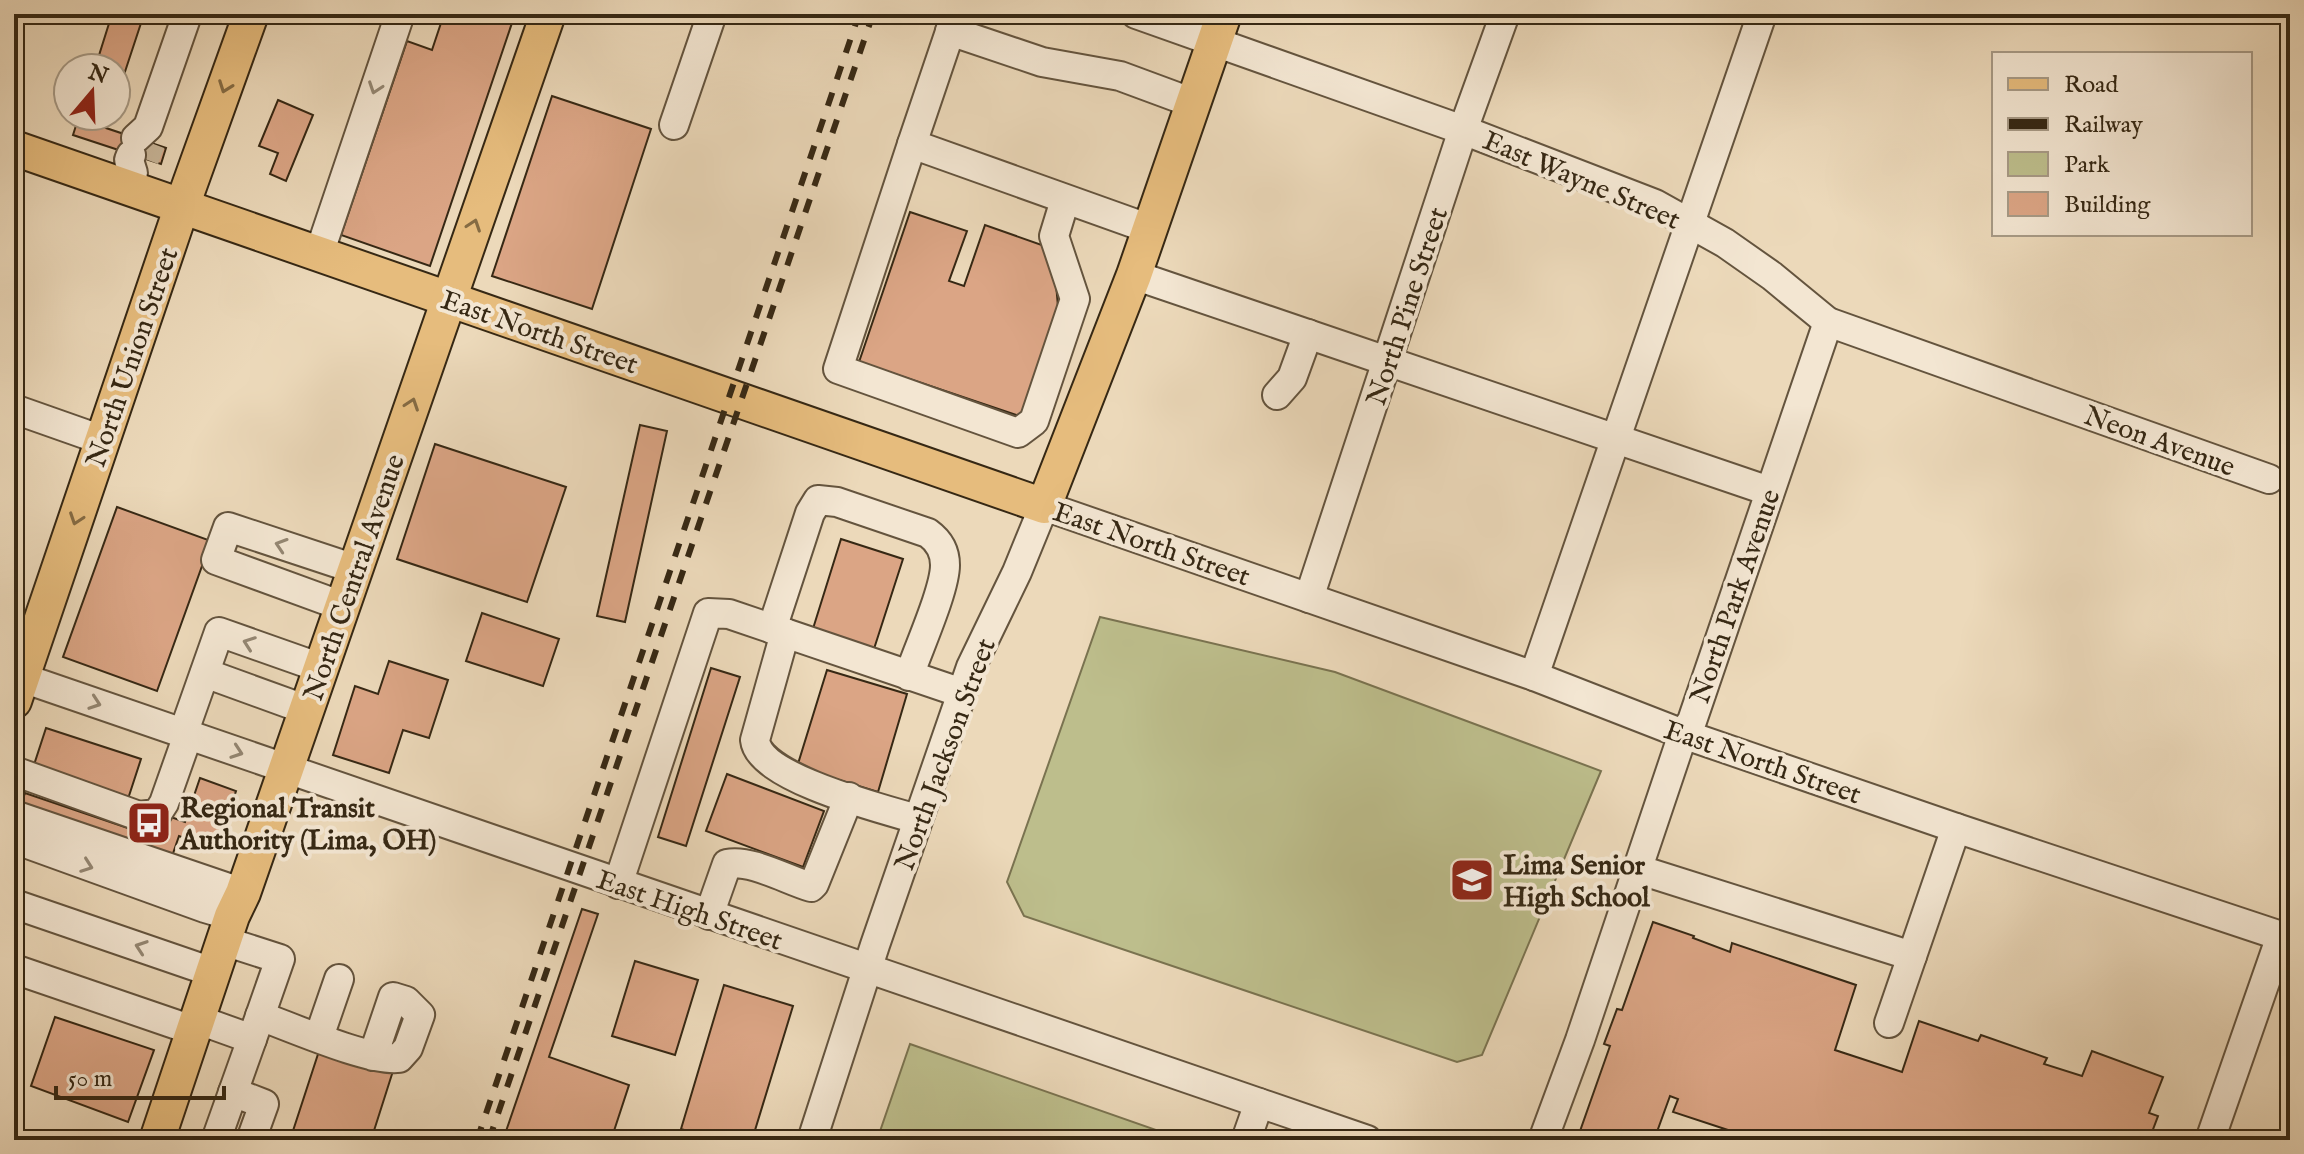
<svg xmlns="http://www.w3.org/2000/svg" width="2304" height="1154" font-family="'IM FELL English',serif">
<style>
.green{fill:#bdbe8c;stroke:#7a7350;stroke-width:2}
.building{fill:#dba585;stroke:#362814;stroke-width:2}
.lines{fill:none;stroke-linecap:round;stroke-linejoin:round}
.minor-tunnel{stroke:#c8b699;stroke-width:28;stroke-dasharray:28 14;stroke-linecap:butt}
.minor-casing{stroke:#64543e;stroke-width:32}
.major-casing{stroke:#362814;stroke-width:38}
.minor{stroke:#f3e6d2;stroke-width:28}
.major{stroke:#e6bc7d;stroke-width:34}
.rail{stroke:#362814;stroke-width:6;stroke-dasharray:14 14;stroke-linecap:butt}
.oneway{stroke:#856b43}
.oneway2{stroke:#948773}
.labels{text-anchor:middle;stroke-width:8;stroke-linejoin:round;paint-order:stroke}
.street-label{font-size:28px;fill:#362814;stroke:#f3e6d2}
.poi-label{font-size:28px;font-weight:bold;fill:#362814;stroke:#f3e6d2;text-anchor:start}
</style>
<rect width="100%" height="100%" fill="#ecd9ba"/>
<filter id="stains"><feTurbulence type="fractalNoise" baseFrequency=".0025" numOctaves="4"/><feColorMatrix values="0 0 0 0 .2 0 0 0 0 .09 0 0 0 0 .02 0 0 0 .5 -.17"/></filter>
<radialGradient id="worn" r=".72"><stop offset=".6" stop-color="#630" stop-opacity="0"/><stop offset="1" stop-color="#630" stop-opacity=".3"/></radialGradient>
<g class="green">
<polygon points="1100,617 1335,672 1601,771 1482,1055 1457,1062 1024,916 1007,882"/>
<polygon points="910,1044 1179,1138 1178,1140 877,1140"/>
</g>
<g class="building">
<polygon points="112,14 144,14 116,99 116,68 95,68"/>
<polygon points="444,14 515,14 430,266 341,235 407,41 432,50"/>
<polygon points="552,96 651,129 592,309 492,276"/>
<polygon points="278,100 313,115 286,181 270,174 278,153 259,146"/>
<polygon points="79,116 110,116 106,128 166,148 161,164 73,135"/>
<polygon points="910,212 967,231 949,281 964,286 985,225 1053,249 1059,318 1025,418 859,362"/>
<polygon points="640,425 667,431 625,622 597,616"/>
<polygon points="435,444 566,487 527,602 397,559"/>
<polygon points="117,507 211,541 157,691 63,657"/>
<polygon points="841,539 903,559 872,655 811,635"/>
<polygon points="482,613 559,639 543,686 466,661"/>
<polygon points="389,661 448,680 429,738 403,730 389,773 333,755 355,686 378,694"/>
<polygon points="711,668 740,677 686,846 658,837"/>
<polygon points="827,670 907,694 878,792 797,767"/>
<polygon points="46,728 141,759 126,805 31,774"/>
<polygon points="727,774 824,811 803,867 706,831"/>
<polygon points="200,778 236,791 216,849 179,836 169,865 18,813 25,793 160,839 168,816 185,822"/>
<polygon points="582,909 598,914 549,1057 629,1085 611,1140 503,1140"/>
<polygon points="1653,922 1694,936 1693,938 1730,952 1732,943 1856,985 1835,1050 1902,1072 1919,1021 1978,1041 1981,1035 2047,1058 2044,1064 2082,1076 2092,1051 2163,1077 2149,1113 2158,1116 2149,1140 1735,1140 1737,1133 1673,1112 1678,1099 1670,1096 1654,1140 1595,1140 1579,1134 1610,1046 1604,1044 1617,1009 1622,1010"/>
<polygon points="635,961 698,980 675,1055 612,1036"/>
<polygon points="724,985 793,1006 752,1140 716,1140 681,1129"/>
<polygon points="55,1017 154,1050 128,1122 31,1086"/>
<polygon points="320,1048 393,1071 371,1140 290,1140"/>
</g>
<g class="lines">
<polyline class="minor-tunnel" points="145,159 151,143"/>
<g class="minor-casing">
<g id="minor">
<polyline points="956,14 912,144 1150,229"/>
<polyline points="1136,14 1463,130 1655,204 1725,243 1772,276 1828,322 2269,479"/>
<polyline points="950,31 1042,62 1120,76 1193,103"/>
<polyline points="674,125 712,14"/>
<polyline points="136,138 148,127 187,15"/>
<polyline points="912,144 838,369 1018,433 1034,421 1075,299 1054,236 1065,200"/>
<polyline points="128,188 133,173 129,160 131,155"/>
<polyline points="319,254 400,14"/>
<polyline points="1134,275 1769,491"/>
<polyline points="1277,395 1292,378 1308,334"/>
<polyline points="14,409 102,440"/>
<polyline points="1309,598 1463,130 1505,14"/>
<polyline points="342,606 216,560 228,527 355,569"/>
<path d="M772 629 810 513 818 500 837 502 928 533C939 541 945 551 945 565 945 590 918 649 909 676"/>
<path d="M785 633 755 740C759 778 883 809 917 819"/>
<polyline points="205,673 307,710"/>
<polyline points="14,675 1367,1140"/>
<polyline points="1534,676 1762,14"/>
<polyline points="183,734 219,632 321,668"/>
<polyline points="14,771 139,816 157,814 164,803 188,735"/>
<polyline points="14,815 243,893"/>
<polyline points="14,839 205,908 232,916"/>
<polyline points="1637,869 1912,956"/>
<polyline points="618,884 708,613 729,614 962,693"/>
<polyline points="14,904 215,973"/>
<path d="M709 915 727 864C751 859 787 880 811 887L814 884 849 797"/>
<polyline points="14,969 195,1031"/>
<path d="M260 1016C291 1027 370 1062 399 1058L408 1048 420 1015 406 1001 393 997 373 1056"/>
<polyline points="199,1020 252,1039 280,959 224,941"/>
<polyline points="1889,1023 1956,828"/>
<polyline points="319,1037 339,979"/>
<polyline points="233,1092 264,1104 251,1140"/>
<polyline points="216,1140 252,1039"/>
<polyline points="812,1140 875,945 971,667 1017,572 1044,506 1534,676 1683,734 1956,828 2290,939"/>
<polyline points="1246,1140 1259,1103"/>
<polyline points="1543,1140 1580,1040 1683,734 1692,721 1828,322"/>
<polyline points="2210,1140 2281,936"/>
</g>
</g>
<g class="major-casing">
<g id="major">
<polyline points="14,148 1044,506 1134,275 1224,14"/>
<polyline points="14,701 182,206 251,14"/>
<polyline points="157,1140 232,916 243,893 548,14"/>
</g>
</g>
<use href="#minor" class="minor"/>
<use href="#major" class="major"/>
<g class="rail">
<polyline points="477,1140 859,14"/>
<polyline points="489,1140 873,14"/>
</g>
</g>
<defs><path id="oneway-chevron" d="M-2-3.5L2.5 0L-2 3.5" fill="none" stroke-width="1.6" stroke-linecap="round" stroke-linejoin="round" transform="scale(2)"/></defs>
<g class="oneway">
<use href="#oneway-chevron" transform="translate(225 87) rotate(110)"/>
<use href="#oneway-chevron" transform="translate(474 225) rotate(-71)"/>
<use href="#oneway-chevron" transform="translate(412 404) rotate(-71)"/>
<use href="#oneway-chevron" transform="translate(76 519) rotate(109)"/>
</g>
<g class="oneway2">
<use href="#oneway-chevron" transform="translate(375 88) rotate(109)"/>
<use href="#oneway-chevron" transform="translate(281 545) rotate(-162)"/>
<use href="#oneway-chevron" transform="translate(249 643) rotate(-160)"/>
<use href="#oneway-chevron" transform="translate(95 703) rotate(19)"/>
<use href="#oneway-chevron" transform="translate(237 752) rotate(19)"/>
<use href="#oneway-chevron" transform="translate(87 866) rotate(20)"/>
<use href="#oneway-chevron" transform="translate(141 947) rotate(-161)"/>
</g>
<defs>
<g id="bus-square" transform="scale(2.3)"><rect x="-9" y="-9" width="18" height="18" rx="4" fill="#8f2418" stroke="#f3e6d2"/><path d="M-5-6H5V4H4V6H2V4H-2V6H-4V4H-5ZM-3.5-4V0h7V-4ZM-3.5 1.2v1.5H-2V1.2ZM2 1.2v1.5H3.5V1.2Z" fill="#fff"/></g>
<g id="school-square" transform="scale(2.3)"><rect x="-9" y="-9" width="18" height="18" rx="4" fill="#8f2418" stroke="#f3e6d2"/><path d="M0-5L7-2L0 1L-7-2ZM-4 1L0 2.5L4 1V4Q0 6-4 4Z" fill="#fff"/></g>
</defs>
<g fill-rule="evenodd">
<use href="#bus-square" x="149" y="823"/>
<use href="#school-square" x="1472" y="880"/>
</g>
<g class="labels">
<g class="street-label">
<text transform="translate(1582 179) rotate(23)" y="10">East Wayne Street</text>
<text transform="translate(1406 306) rotate(-72)" y="10">North Pine Street</text>
<text transform="translate(540 331) rotate(19)" y="10">East North Street</text>
<text transform="translate(131 357) rotate(-71)" y="10">North Union Street</text>
<text transform="translate(2160 440) rotate(20)" y="10">Neon Avenue</text>
<text transform="translate(1152 543) rotate(19)" y="10">East North Street</text>
<text transform="translate(353 577) rotate(-71)" y="10">North Central Avenue</text>
<text transform="translate(1734 596) rotate(-71)" y="10">North Park Avenue</text>
<text transform="translate(944 754) rotate(-70)" y="10">North Jackson Street</text>
<text transform="translate(1763 761) rotate(19)" y="10">East North Street</text>
<text transform="translate(690 909) rotate(19)" y="10">East High Street</text>
</g>
<g class="poi-label">
<text x="180" y="817">Regional Transit<tspan x="180" dy="32">Authority (Lima, OH)</tspan></text>
<text x="1503" y="874">Lima Senior<tspan x="1503" dy="32">High School</tspan></text>
</g>
</g>
<rect width="2304" height="1154" fill="none" stroke="#ecd9ba" stroke-width="48"/>
<rect x="16" y="16" width="2272" height="1122" fill="none" stroke="#362814" stroke-width="4"/>
<rect x="24" y="24" width="2256" height="1106" fill="none" stroke="#362814" stroke-width="2"/>
<rect x="1992" y="52" width="260" height="184" fill="#f3e6d2" stroke="#a79a86" stroke-width="2"/>
<rect x="2008" y="78" width="40" height="12" fill="#e6bc7d" stroke="#a79a86" stroke-width="2"/>
<text x="2064" y="92" font-size="24" fill="#362814">Road</text>
<rect x="2008" y="118" width="40" height="12" fill="#362814" stroke="#a79a86" stroke-width="2"/>
<text x="2064" y="132" font-size="24" fill="#362814">Railway</text>
<rect x="2008" y="152" width="40" height="24" fill="#bdbe8c" stroke="#a79a86" stroke-width="2"/>
<text x="2064" y="172" font-size="24" fill="#362814">Park</text>
<rect x="2008" y="192" width="40" height="24" fill="#dba585" stroke="#a79a86" stroke-width="2"/>
<text x="2064" y="212" font-size="24" fill="#362814">Building</text>
<g transform="translate(92 92) rotate(19)"><circle r="38" fill="#f3e6d2" stroke="#a79a86" stroke-width="2"/>
<path d="M0-6L14 30L0 20L-14 30Z" fill="#8f2418"/>
<text y="-12" font-size="22" font-weight="bold" text-anchor="middle" fill="#362814">N</text>
</g>
<path d="M56 1086v12h168v-12" fill="none" stroke="#362814" stroke-width="4"/>
<text x="68" y="1086" font-size="24" fill="#362814" stroke="#f3e6d2" stroke-width="6" paint-order="stroke">50 m</text>
<rect width="100%" height="100%" filter="url(#stains)"/>
<rect width="100%" height="100%" fill="url(#worn)"/>
</svg>
